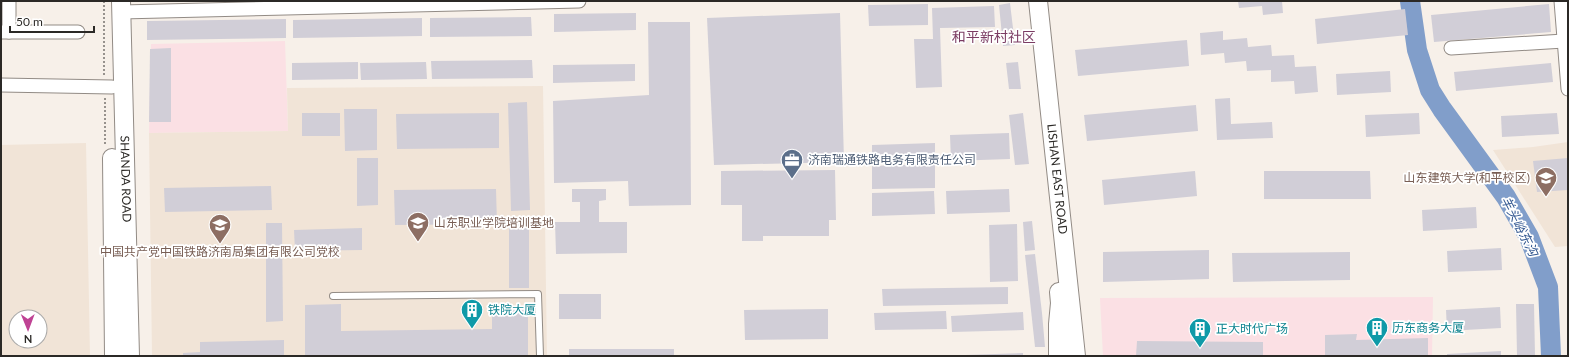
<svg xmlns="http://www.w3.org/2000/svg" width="1569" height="357" font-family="Lato,'Noto Sans SC',sans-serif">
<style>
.commercial{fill:#fbe0e4}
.built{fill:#f1e4d7;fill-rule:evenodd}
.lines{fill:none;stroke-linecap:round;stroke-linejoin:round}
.river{stroke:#819eca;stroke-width:20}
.building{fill:#d1ced7}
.lane-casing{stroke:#928b85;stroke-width:8}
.street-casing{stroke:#928b85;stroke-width:15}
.secondary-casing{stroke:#928b85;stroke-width:20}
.path{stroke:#97928d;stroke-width:2;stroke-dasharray:2 2;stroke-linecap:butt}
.lane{stroke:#fff;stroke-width:6}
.street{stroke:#fff;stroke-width:13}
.secondary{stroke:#fff;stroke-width:18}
.labels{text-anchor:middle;stroke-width:3.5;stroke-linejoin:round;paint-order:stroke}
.service-label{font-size:12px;fill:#4e5e75;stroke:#fff;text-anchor:start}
.education-label{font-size:12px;fill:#785e54;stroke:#fff;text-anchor:end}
.street-label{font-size:12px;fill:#2b2926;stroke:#fff}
.culture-label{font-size:12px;fill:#0d838f;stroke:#fff;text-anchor:start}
.water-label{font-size:13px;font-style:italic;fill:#325790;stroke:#fff}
.quarter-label{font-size:14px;fill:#7b3c63;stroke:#fff}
</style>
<rect width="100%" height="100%" fill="#f7f0e9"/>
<g class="commercial">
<polygon points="285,41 288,131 149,133 151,44"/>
<polygon points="1433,297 1432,356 1103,356 1100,298"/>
</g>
<g class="built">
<polygon points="543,86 547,356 152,356 149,133 288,131 287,88"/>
<polygon points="1568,142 1568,246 1555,247 1493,150 1533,147"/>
<path d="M86 143 90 356H1V145ZM16 317H40V341H16Z"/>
</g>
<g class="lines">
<polyline class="river" points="1410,1 1417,50 1430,90 1442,109 1506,197 1529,237 1548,287 1551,356"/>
</g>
<g class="building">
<polygon points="1238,1 1282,1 1283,13 1263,15 1262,6 1239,8"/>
<polygon points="1010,3 1015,45 1003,46 999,5"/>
<polygon points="928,4 928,25 869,26 868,5"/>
<polygon points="1549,4 1551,32 1434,42 1431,15"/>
<polygon points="994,6 995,27 940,28 942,87 916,88 914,39 933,39 932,8"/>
<polygon points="1405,9 1408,35 1317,44 1315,19"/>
<polygon points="636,13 636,30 554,32 554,14"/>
<polygon points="840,13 844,162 714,165 707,18"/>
<polygon points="531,17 532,36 430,37 430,18"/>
<polygon points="422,18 422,36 293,38 293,20"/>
<polygon points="286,19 286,38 147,40 147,21"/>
<polygon points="648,22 690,22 691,205 629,206 628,181 554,183 553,101 649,95"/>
<polygon points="1223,31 1223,40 1247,38 1248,47 1271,45 1272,56 1294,55 1295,67 1316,66 1318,92 1295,94 1294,81 1271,82 1271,70 1247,71 1246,61 1225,63 1224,53 1201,55 1200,33"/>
<polygon points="1187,40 1189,66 1078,76 1075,50"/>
<polygon points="171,48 171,122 149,122 150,49"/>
<polygon points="532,60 533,78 432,79 431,61"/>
<polygon points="358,62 358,79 292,80 292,63"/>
<polygon points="426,62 427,79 361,80 360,63"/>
<polygon points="1018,62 1021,89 1009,89 1006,63"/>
<polygon points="1551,63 1553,82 1456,91 1454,72"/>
<polygon points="635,64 635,81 553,83 553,65"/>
<polygon points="1390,71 1391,92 1337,95 1336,74"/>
<polygon points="1230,98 1231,124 1272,122 1273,138 1217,140 1215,99"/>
<polygon points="527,102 530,210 511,211 508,103"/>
<polygon points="1196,105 1198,131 1087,141 1084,115"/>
<polygon points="344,109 377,109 377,150 345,151"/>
<rect x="302" y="113" width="38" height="23"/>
<polygon points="499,113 499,148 397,149 396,114"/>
<polygon points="1023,113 1029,164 1015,165 1009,115"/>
<polygon points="1419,113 1420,134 1366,137 1365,115"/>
<polygon points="1557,113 1559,134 1502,137 1501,116"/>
<polygon points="1009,133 1010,159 951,161 950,135"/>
<polygon points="935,143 935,161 872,163 872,145"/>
<polygon points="357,158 378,158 378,205 357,206"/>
<polygon points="1568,158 1568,190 1537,192 1533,161"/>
<polygon points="935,164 935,188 872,189 872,166"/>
<polygon points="835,170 836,220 829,220 829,236 763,236 763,241 742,241 742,205 721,205 721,171"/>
<polygon points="1195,171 1197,196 1104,205 1102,180"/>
<polygon points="1264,171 1370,171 1371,199 1264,199"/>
<polygon points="271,186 272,210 165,212 164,188"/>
<polygon points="496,189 497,224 395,225 394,190"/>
<polygon points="572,189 606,189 606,200 599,201 599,222 627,222 627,253 556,254 555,222 580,222 580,202 572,202"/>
<polygon points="1009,189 1010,212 947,214 946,191"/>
<polygon points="934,191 935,214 872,216 872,193"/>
<polygon points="1476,207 1477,228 1423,231 1422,210"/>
<rect x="509" y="218" width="20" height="70"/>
<polygon points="1032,221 1035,250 1025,251 1023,222"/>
<polygon points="266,223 282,223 283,321 266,322"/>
<polygon points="1017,224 1018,281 990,282 989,225"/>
<polygon points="362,228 362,250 295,251 294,230"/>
<polygon points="1501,248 1502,270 1448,272 1447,251"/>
<polygon points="1209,250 1209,279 1103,282 1103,252"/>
<polygon points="1350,252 1350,280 1233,282 1232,253"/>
<polygon points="1035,254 1042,313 1045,347 1035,347 1025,255"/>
<polygon points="1008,287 1008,304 883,306 882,289"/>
<rect x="559" y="294" width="42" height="25"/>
<polygon points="341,304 341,331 492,329 492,307 528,306 528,356 305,356 305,305"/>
<polygon points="1516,304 1534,304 1535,356 1517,356"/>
<polygon points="1500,307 1501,328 1447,331 1446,310"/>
<polygon points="828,309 828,339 745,340 744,310"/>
<polygon points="946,311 947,329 875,330 874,313"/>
<polygon points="1023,312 1024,330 952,332 951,316"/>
<polygon points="1357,334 1356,340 1428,338 1428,356 1325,356 1325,335"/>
<polygon points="284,340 284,356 183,356 183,353 200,352 200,342"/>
<polygon points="1137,341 1263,342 1263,356 1136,356"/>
<rect x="569" y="349" width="105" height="7"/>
<polygon points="1501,351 1501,356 1447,356 1447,354"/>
<polygon points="1023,353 1023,356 965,356 965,355"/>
</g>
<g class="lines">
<g class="lane-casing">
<polyline id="lane" points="333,296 538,294 540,356"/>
</g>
<g class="street-casing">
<g id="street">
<polyline points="1561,1 1568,89"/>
<polyline points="121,12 579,1"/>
<polyline points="1,32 78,32"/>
<polyline points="9,32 9,1"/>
<polyline points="1451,48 1564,41"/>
<polyline points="1,85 112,87"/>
</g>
</g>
<g class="secondary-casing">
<g id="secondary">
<path id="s1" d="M121 1 130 356"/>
<path id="s2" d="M1038 1 1076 356"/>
<polyline points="112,158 114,356"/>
<polyline points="1058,356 1058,324 1060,303 1059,292"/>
</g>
</g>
<g class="path">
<polyline points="104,1 104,76"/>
<polyline points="105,98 105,146"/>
</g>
<use href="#lane" class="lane"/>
<use href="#street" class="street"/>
<use href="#secondary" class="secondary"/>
</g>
<defs>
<g id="office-pin" transform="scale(1.15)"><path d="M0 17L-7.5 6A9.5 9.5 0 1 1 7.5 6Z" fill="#5c6f8a" stroke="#fff"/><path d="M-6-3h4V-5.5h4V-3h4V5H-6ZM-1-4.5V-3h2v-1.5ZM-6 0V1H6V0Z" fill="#fff"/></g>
<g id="university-pin" transform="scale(1.15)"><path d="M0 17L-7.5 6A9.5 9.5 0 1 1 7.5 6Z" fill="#8d6e63" stroke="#fff"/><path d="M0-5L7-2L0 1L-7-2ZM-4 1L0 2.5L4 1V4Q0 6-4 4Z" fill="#fff"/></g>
<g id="school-pin" transform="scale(1.15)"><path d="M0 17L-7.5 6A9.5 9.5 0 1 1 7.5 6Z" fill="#8d6e63" stroke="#fff"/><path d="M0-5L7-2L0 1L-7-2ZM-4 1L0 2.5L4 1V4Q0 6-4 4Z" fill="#fff"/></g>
<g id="building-pin" transform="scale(1.15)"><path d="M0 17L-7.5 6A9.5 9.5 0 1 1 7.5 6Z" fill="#0f9aa8" stroke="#fff"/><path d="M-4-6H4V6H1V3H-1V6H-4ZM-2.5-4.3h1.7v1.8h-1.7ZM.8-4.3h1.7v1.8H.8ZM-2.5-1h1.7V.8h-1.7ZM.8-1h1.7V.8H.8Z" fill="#fff"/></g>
</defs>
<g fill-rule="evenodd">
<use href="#office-pin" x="792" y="160"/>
<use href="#university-pin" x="1546" y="178"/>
<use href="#university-pin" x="418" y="223"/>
<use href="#school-pin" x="220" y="225"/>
<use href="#building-pin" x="472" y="310"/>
<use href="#building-pin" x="1377" y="328"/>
<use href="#building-pin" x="1200" y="329"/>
</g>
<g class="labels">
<g class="service-label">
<text x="808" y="164">济南瑞通铁路电务有限责任公司</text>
</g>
<g class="education-label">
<text x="1530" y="182">山东建筑大学(和平校区)</text>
<text x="434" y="227" text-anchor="start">山东职业学院培训基地</text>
<text x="220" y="256" text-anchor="middle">中国共产党中国铁路济南局集团有限公司党校</text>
</g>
<g class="street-label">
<text dy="4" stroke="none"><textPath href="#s1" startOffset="178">SHANDA ROAD</textPath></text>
<text dy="4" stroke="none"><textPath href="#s2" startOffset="179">LISHAN EAST ROAD</textPath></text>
</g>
<g class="culture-label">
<text x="488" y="314">铁院大厦</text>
<text x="1392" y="332">历东商务大厦</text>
<text x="1216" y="333">正大时代广场</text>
</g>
<g class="water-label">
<text transform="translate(1520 226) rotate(63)" y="5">羊头峪东沟</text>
</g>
<g class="quarter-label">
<text x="994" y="42">和平新村社区</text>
</g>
</g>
<rect width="1569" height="357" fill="none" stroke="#2b2926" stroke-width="4"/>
<g transform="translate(28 329) rotate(179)"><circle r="19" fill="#ffffff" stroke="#aaa9a8"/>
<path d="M0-3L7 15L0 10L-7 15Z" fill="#bf4394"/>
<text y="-6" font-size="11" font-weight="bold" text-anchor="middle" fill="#2b2926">N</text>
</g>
<path d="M10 26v6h84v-6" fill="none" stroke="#2b2926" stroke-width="2"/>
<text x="16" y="26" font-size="12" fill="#2b2926" stroke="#ffffff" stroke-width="3" paint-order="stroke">50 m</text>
</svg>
